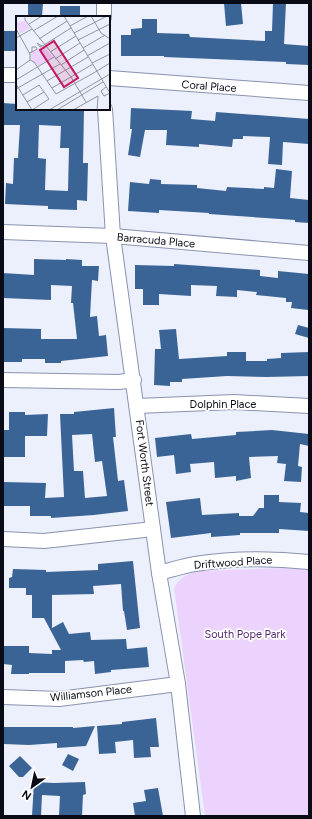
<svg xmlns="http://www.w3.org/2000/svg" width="312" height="819" font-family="Figtree,sans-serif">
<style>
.green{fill:#ecd3fd}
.building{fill:#3b6496;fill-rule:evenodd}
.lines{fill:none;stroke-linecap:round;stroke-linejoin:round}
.minor-casing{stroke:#8992af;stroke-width:16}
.minor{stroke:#fff;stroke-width:14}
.labels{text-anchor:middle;stroke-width:3.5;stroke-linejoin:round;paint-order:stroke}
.street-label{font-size:11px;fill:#090b16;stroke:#fff}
.park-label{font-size:11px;fill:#562970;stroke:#fff}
.inset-road{fill:none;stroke:#9194a1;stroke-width:1}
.view{fill:#c2185b;fill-opacity:0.15;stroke:#c2185b;stroke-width:2}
.inset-edge{fill:none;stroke:#090b16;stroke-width:2}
</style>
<rect width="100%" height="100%" fill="#ecf0fd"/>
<path class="green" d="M285 568 309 570V816H205L174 588C180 577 187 574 200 571Z"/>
<g class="building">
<polygon points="28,3 43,3 42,16 28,16"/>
<polygon points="224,3 241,3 243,24 226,26"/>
<polygon points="273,3 286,3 284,44 309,46 309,65 286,64 286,62 164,57 164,56 121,56 121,35 131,35 131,29 142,28 142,19 157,19 157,33 189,34 190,37 265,41 265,31 272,31"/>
<rect x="60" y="6" width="20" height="11"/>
<polygon points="4,31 17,31 17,51 3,51"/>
<path d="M3 103 17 104V109H84L83 163H88L87 201 77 200V210L48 209V206L5 204 6 183 13 184 14 158H18L20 125H3ZM39 125 61 126 60 148H69L68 191 45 190 46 159 38 158Z"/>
<polygon points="131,108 192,111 191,119 215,121 216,112 309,119 309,144 283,142 282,165 268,164 270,137 243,136 243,139 233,139 232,147 199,144 199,147 166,145 167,130 145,130 140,157 128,155 132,129 130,129"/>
<polygon points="276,169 292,171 290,198 309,200 309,223 295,222 295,220 209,214 209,213 159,210 159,213 128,211 130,182 149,184 150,179 161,180 161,184 197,185 197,188 226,191 227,187 264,189 264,187 274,188"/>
<polygon points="34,259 66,260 66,259 82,260 82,266 99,266 98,281 92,280 90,317 97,316 99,336 106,335 108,356 61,361 61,363 45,363 45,359 22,359 22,362 3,362 3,328 41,329 41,339 77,339 73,303 71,303 72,286 51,285 51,300 3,298 3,273 34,275"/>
<polygon points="174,264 260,270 260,276 278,278 278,271 309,274 308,310 291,308 292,302 286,302 286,298 256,295 257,292 237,290 237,297 216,296 217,286 191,285 191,296 159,294 159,305 143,305 143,289 135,289 135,265 174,266"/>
<polygon points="298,325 309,328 309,338 295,334"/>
<polygon points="176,329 179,359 227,356 227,352 246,352 246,361 267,361 267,359 281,358 281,353 309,352 309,376 267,377 227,376 182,379 182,382 170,382 170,386 154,385 155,349 161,349 159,330"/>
<path d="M114 408 116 437H113L118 481 124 480 128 511 94 515 51 518V516H30V506H3V482L46 483 45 498 64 497 60 414H74V412ZM92 434 95 462 102 461 107 496 85 498 83 471H74L72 435Z"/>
<polygon points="9,412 25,412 25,415 48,414 47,436 25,436 25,457 3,457 3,430 9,430"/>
<polygon points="272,430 309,434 309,446 300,444 298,466 302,467 301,482 284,481 286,464 277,463 278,456 249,457 251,478 236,481 236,476 215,478 214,462 190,464 191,472 176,474 174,455 157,457 155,438 191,434 192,439 236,435 236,432"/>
<polygon points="264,495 279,495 279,502 301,503 300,512 309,513 309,531 279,529 279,533 240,533 240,535 211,537 211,533 171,538 166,502 200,498 202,515 239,513 239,516 253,516 259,508 264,508"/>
<polygon points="133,561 140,628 127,630 124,611 123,611 121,584 93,586 94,594 52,595 52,628 63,622 69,634 90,632 91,640 126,639 127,649 147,647 149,667 111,670 111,672 95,674 94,661 84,662 83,660 65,661 65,673 29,673 29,674 11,674 12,665 3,664 3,646 29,646 29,653 52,654 52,650 61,650 44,618 32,618 32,595 26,595 26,588 9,588 9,578 12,577 13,569 46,570 46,572 98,570 98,564"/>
<polygon points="156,718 159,747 150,747 151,757 134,758 133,740 115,742 116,753 99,754 97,726 122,724 122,722"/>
<polygon points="95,726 86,746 57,748 57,743 29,745 3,744 3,727 73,727 73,728"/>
<polygon points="68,754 79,759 73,771 62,765"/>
<polygon points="20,756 32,768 23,777 19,777 9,766"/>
<polygon points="34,782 54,783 85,782 86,794 83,795 82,816 59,816 60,796 42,795 41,816 32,816"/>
<polygon points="158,788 163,816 135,816 133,803 146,801 144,790"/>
</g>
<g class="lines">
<g class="minor-casing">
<g id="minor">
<polyline points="104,17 104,3"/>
<polyline points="3,75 17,75"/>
<polyline points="109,78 309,93"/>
<polyline points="105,109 113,236 159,573 178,684 193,816"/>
<polyline points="3,232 113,236 309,253"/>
<polyline points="3,380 119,382 134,380"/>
<polyline points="137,406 234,402 309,406"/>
<polyline points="3,539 44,541 153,529"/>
<path d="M159 573C171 570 183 566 195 564 233 558 271 558 309 562"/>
<polyline points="3,697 59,699 178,684"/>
</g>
</g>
<use href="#minor" class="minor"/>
</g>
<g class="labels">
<g class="street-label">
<text transform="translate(209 86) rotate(4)" y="4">Coral Place</text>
<text transform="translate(156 240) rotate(5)" y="4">Barracuda Place</text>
<text x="223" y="408">Dolphin Place</text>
<text transform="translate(145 463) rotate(83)" y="4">Fort Worth Street</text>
<text transform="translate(233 562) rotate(-4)" y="4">Driftwood Place</text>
<text transform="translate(91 693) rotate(-6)" y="4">Williamson Place</text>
</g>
<g class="park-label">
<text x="245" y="638">South Pope Park</text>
</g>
</g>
<g transform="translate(16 16)">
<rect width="94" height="94" fill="#ecf0fd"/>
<path d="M9 5 14 12 4 18 0 7ZM27 30 37 41 22 50 15 43 14 37Z" fill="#ecd3fd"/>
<path class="inset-road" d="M9 0V4L55 61 70 86M48 0 94 77M75 0 85 17 94 23M13 8 26 0M54 10 72 0M0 13 14 38V44L18 46 40 78 81 55M17 15 42 0M58 17 91 0M0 22 16 13M23 23 51 5M62 24 94 8M28 29 55 12M26 30 21 27 24 31 28 29M67 32 89 19M34 36 60 20M13 37 16 36 21 33 20 31H16V36M71 40 94 27M39 43 64 27M76 47 94 38M45 49 68 34M0 54 14 44M81 55 94 47M0 64 38 41M31 65 72 41M0 68 16 94M90 71 85 75 88 80 94 77M36 72 77 48M0 73 44 48M7 79 23 69 33 83 16 94M11 86 28 76M33 94 94 58M41 94 87 66M57 94 82 80M81 94 82 80"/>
<path class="view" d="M38 25 62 62 48 71 24 34Z"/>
<rect width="94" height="94" class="inset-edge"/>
</g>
<rect width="312" height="819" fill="none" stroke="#090b16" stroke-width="8"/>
<g transform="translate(32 787) rotate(213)" stroke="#ffffff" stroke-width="3" paint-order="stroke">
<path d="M0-3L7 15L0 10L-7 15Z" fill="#090b16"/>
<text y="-6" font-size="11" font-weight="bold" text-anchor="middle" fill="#090b16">N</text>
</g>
</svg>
